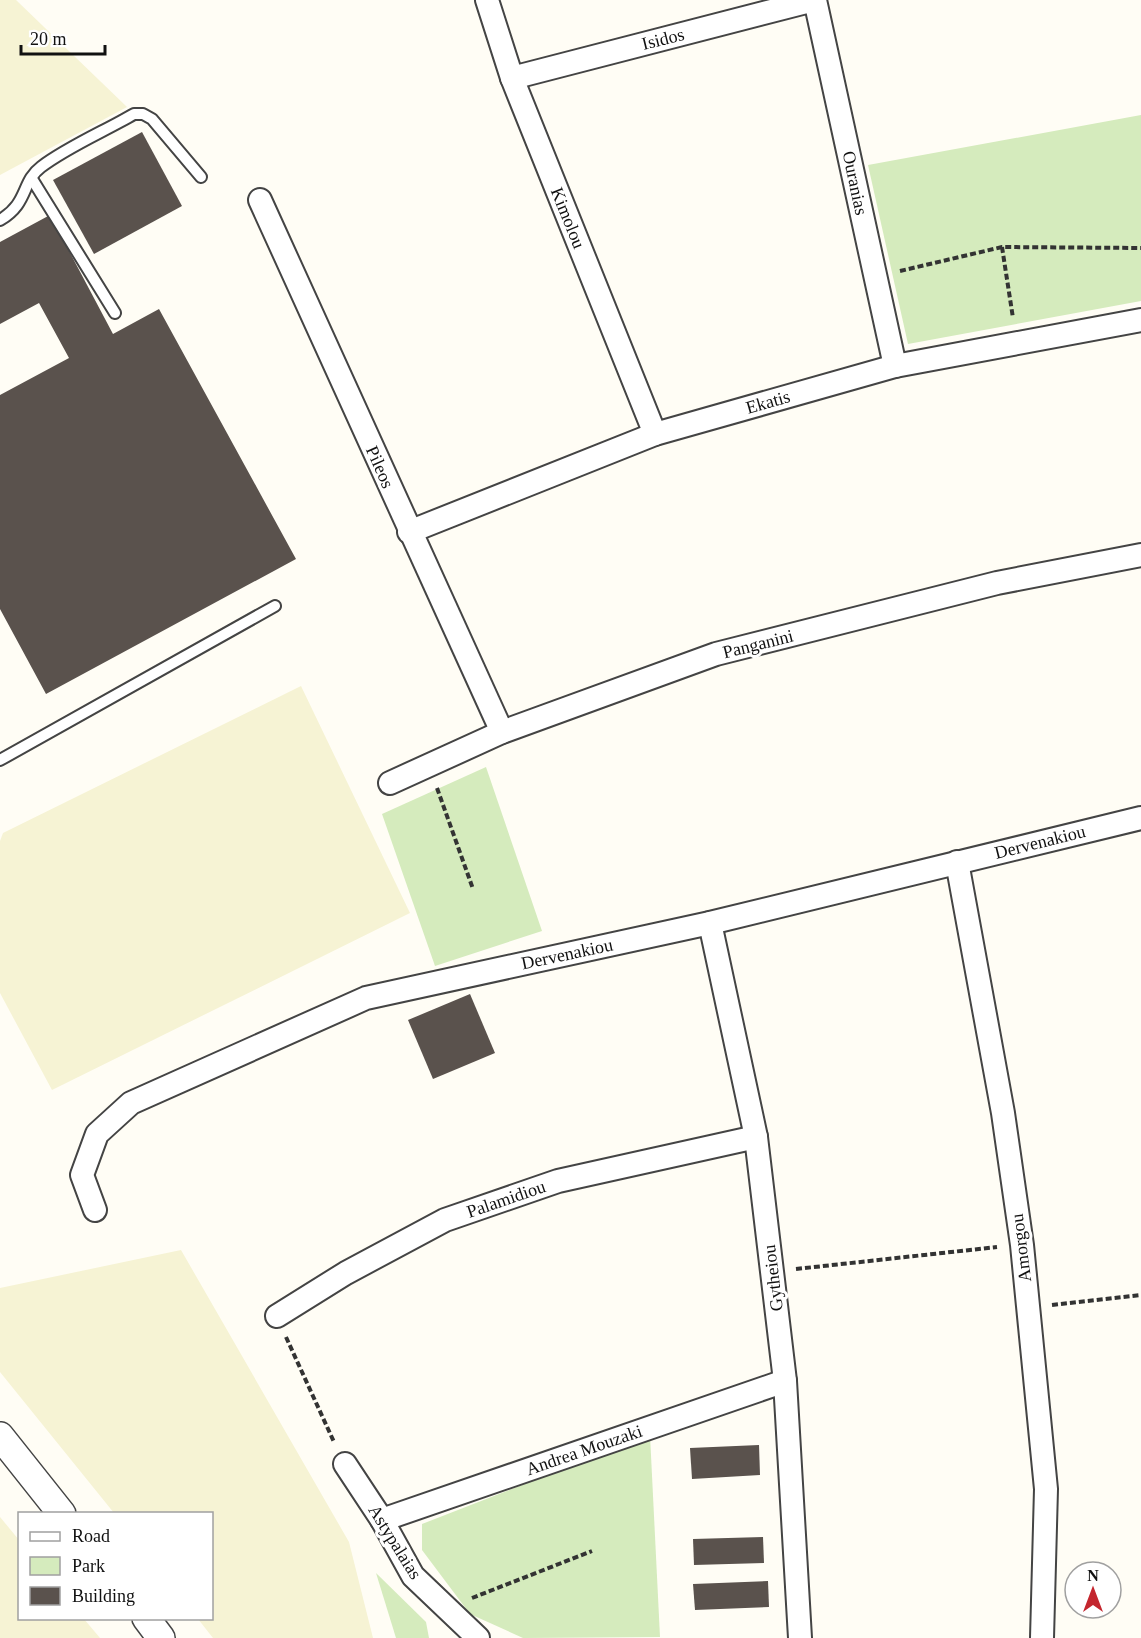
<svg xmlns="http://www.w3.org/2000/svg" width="1141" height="1638" font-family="Georgia,serif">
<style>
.farmland{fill:#f6f3d4}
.green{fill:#d5ebbd}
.building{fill:#5a524d}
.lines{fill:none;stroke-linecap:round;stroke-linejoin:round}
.service-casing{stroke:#444;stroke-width:14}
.minor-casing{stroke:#444;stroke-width:26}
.tertiary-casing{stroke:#444;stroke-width:30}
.path{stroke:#333;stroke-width:4;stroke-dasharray:6 3;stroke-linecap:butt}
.service{stroke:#fff;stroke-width:10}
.minor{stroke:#fff;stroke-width:22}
.tertiary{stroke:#fff;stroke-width:27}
.labels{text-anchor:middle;stroke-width:6;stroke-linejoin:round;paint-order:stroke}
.street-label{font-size:18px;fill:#111;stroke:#fff}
</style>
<rect width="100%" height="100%" fill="#fffdf5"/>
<g class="farmland">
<polygon points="0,0 16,0 127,107 0,175"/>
<polygon points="301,686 410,913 52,1090 0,993 0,841 3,833"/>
<polygon points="181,1250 349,1542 373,1638 213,1638 198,1619 212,1618 212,1514 114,1513 0,1372 0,1288"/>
<polygon points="0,1517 19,1540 20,1618 84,1619 100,1638 0,1638"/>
</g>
<g class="green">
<polygon points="1141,115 1141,301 908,344 868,165"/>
<polygon points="486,767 542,931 435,966 382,814"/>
<polygon points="650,1435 660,1637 523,1638 470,1614 422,1550 422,1524"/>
<polygon points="376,1573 426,1622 429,1638 396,1638"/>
</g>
<g class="building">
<polygon points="142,132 182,206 94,254 53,180"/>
<polygon points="50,215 113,334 159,309 296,559 46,694 0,609 0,395 69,358 39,303 0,324 0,242"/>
<polygon points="470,994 495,1053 433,1079 408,1020"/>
<polygon points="759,1445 760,1475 692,1479 690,1448"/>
<polygon points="763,1537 764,1563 694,1565 693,1539"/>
<polygon points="768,1581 769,1607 695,1610 693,1584"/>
</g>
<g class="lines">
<g class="service-casing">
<g id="service">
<polyline points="32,179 115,313"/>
<path d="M0 220C29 203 21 182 41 167 67 147 105 131 134 114H143L152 119 201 177"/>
<polyline points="0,760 275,606"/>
</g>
</g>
<g class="minor-casing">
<g id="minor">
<polyline points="487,0 512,78 655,434"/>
<polyline points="815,0 895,366"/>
<polyline points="512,78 814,0"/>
<polyline points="260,200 502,732"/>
<polyline points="409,532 655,434 895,366 1141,320"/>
<polyline points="390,783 502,732 716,654 997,583 1141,555"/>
<polyline points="957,862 1003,1113 1022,1245 1046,1489 1042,1638"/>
<polyline points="710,923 756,1137 785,1381 800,1638"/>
<polyline points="95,1210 82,1175 97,1134 131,1103 366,998 710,923 1141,818"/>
<polyline points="277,1316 346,1273 445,1220 558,1181 756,1137"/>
<polyline points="345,1464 382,1520 413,1576 478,1638"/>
<polyline points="382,1520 785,1381"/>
</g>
</g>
<g class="tertiary-casing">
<g id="tertiary">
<polyline points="0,1436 62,1514"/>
<polyline points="146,1618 161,1638"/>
</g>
</g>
<g class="path">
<polyline points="1002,247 1013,318"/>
<polyline points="900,271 1002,247 1141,248"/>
<polyline points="437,788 473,889"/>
<polyline points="796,1269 997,1247"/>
<polyline points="1052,1305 1141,1295"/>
<polyline points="286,1337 334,1442"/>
<polyline points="472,1598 592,1551"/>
</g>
<use href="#service" class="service"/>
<use href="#minor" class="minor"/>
<use href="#tertiary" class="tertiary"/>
</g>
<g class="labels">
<g class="street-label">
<text transform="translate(663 39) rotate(-14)" y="6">Isidos</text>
<text transform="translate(855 183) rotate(78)" y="6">Ouranias</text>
<text transform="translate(568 218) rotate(68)" y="6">Kimolou</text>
<text transform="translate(768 402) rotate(-16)" y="6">Ekatis</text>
<text transform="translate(380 467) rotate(66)" y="6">Pileos</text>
<text transform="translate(758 644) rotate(-14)" y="6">Panganini</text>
<text transform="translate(1040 842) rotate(-14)" y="6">Dervenakiou</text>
<text transform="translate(567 954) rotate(-12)" y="6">Dervenakiou</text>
<text transform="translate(506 1199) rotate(-19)" y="6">Palamidiou</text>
<text transform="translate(1021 1248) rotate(-97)" y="6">Amorgou</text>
<text transform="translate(773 1278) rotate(-97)" y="6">Gytheiou</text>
<text transform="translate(584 1450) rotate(-19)" y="6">Andrea Mouzaki</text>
<text transform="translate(395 1542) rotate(58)" y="6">Astypalaias</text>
</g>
</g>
<rect x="18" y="1512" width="195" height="108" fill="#ffffff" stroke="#a0a0a0" stroke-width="1.5"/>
<rect x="30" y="1532" width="30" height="9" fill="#ffffff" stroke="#a0a0a0" stroke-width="1.5"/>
<text x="72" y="1542" font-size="18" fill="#111111">Road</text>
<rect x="30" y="1557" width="30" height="18" fill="#d5ebbd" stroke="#a0a0a0" stroke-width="1.5"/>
<text x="72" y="1572" font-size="18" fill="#111111">Park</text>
<rect x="30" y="1587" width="30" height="18" fill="#5a524d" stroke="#a0a0a0" stroke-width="1.5"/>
<text x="72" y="1602" font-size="18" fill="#111111">Building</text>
<g transform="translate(1093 1590)"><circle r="28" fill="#ffffff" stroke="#a0a0a0" stroke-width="1.5"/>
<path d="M0-4.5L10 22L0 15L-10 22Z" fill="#c4262e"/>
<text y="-9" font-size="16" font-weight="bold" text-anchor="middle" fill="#111111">N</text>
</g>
<path d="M21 45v9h84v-9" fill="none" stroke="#111111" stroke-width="3"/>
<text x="30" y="45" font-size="18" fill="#111111" stroke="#ffffff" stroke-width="4.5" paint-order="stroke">20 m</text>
</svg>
